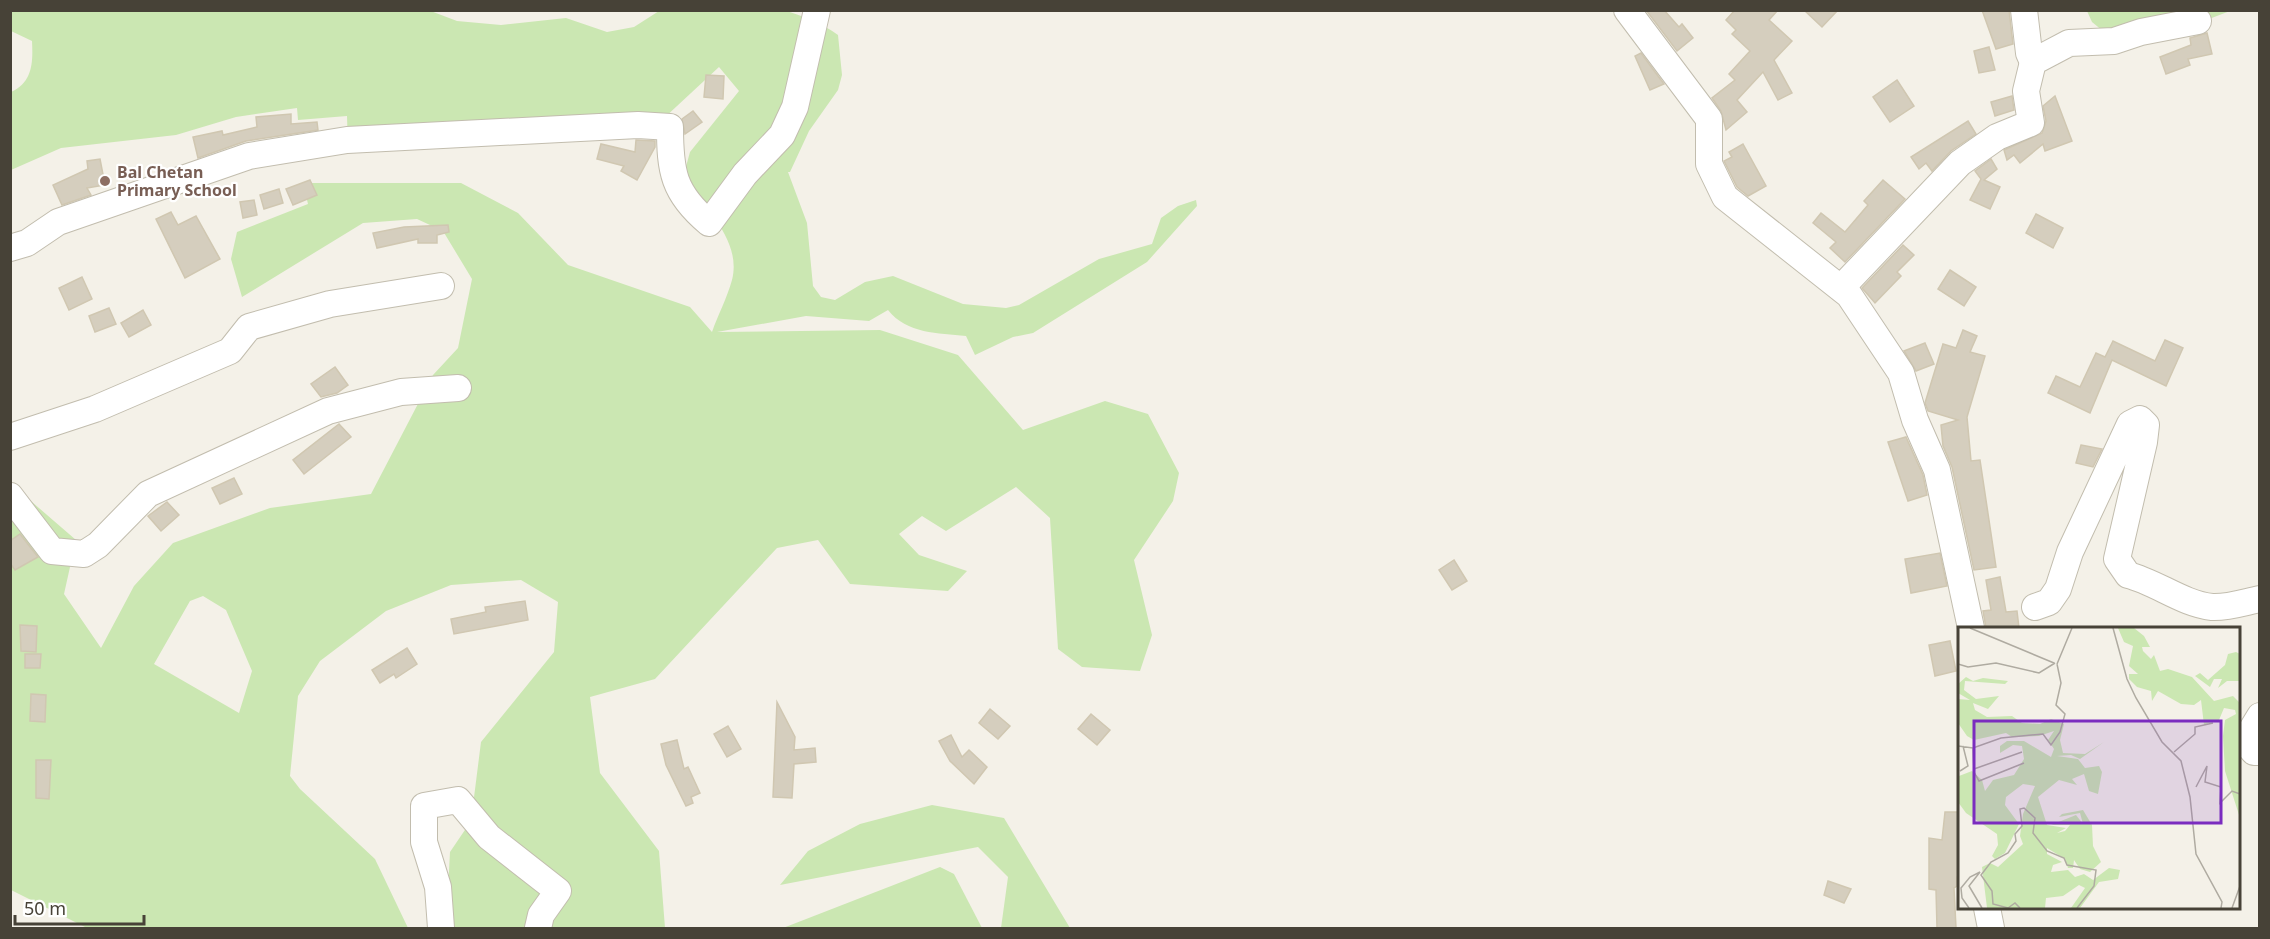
<svg xmlns="http://www.w3.org/2000/svg" width="2270" height="939" font-family="'Noto Sans',sans-serif">
<style>
.green{fill:#cbe7b2;fill-rule:evenodd}
.building{fill:#d5cebe;stroke:#d0c7b1;stroke-width:1.5}
.lines{fill:none;stroke-linecap:round;stroke-linejoin:round}
.minor-casing{stroke:#c2bdae;stroke-width:28}
.minor{stroke:#fff;stroke-width:26}
.education-dot{fill:#8d6e63;stroke:#fff;stroke-width:2}
.labels{text-anchor:middle;stroke-width:4.5;stroke-linejoin:round;paint-order:stroke}
.education-label{font-size:16px;font-weight:bold;fill:#785e54;stroke:#fff;text-anchor:start}
.inset-road{fill:none;stroke:#afaba1;stroke-width:1.5}
.view{fill:#7b2cbf;fill-opacity:0.15;stroke:#7b2cbf;stroke-width:3}
.inset-edge{fill:none;stroke:#474237;stroke-width:3}
</style>
<rect width="100%" height="100%" fill="#f4f1e8"/>
<g class="green">
<path d="M428 10 457 21 501 25 566 18 607 32 634 27 659 11 783 10C803 16 822 23 838 35L842 75 838 90 809 131 790 172H788L807 223 813 286 821 297 835 300 865 282 893 276 963 304 1006 308 1019 305 1099 259 1152 244 1161 218 1178 206 1196 200 1197 206 1147 262 1033 333 1013 337 975 355 966 336C938 333 907 334 888 310L869 321 806 316 717 332 880 330 958 355 1023 430 1105 401 1148 414 1179 473 1173 501 1134 560 1152 635 1140 671 1082 667 1058 649 1050 518 1016 487 946 531 922 516 899 534 919 555 967 571 948 591 850 584 818 540 777 548 655 679 590 697 600 773 659 851 665 928H446L450 852 471 821 481 742 554 652 558 602 521 580 451 585 386 611 320 661 298 696 290 776 300 789 375 859 408 928H87L11 890 10 483 76 540 64 594 101 648 134 586 173 543 270 508 371 494 433 375 458 348 472 279 443 231 417 219 363 223 242 297 231 259 237 232 308 204 303 183H461L518 213 568 265 690 307 712 332C718 315 727 298 732 280 742 241 705 206 682 181L690 152 739 91 719 67 663 119 348 149 347 116 298 120 297 108 236 117 176 135 61 148 11 170V92C33 82 33 62 32 41L11 31V11ZM203 596 226 610 252 671 239 713 154 664 190 601Z"/>
<polygon points="2087,11 2230,11 2154,40 2103,31 2092,22"/>
<polygon points="932,805 1004,818 1070,928 1001,928 1008,877 978,847 780,885 808,851 860,824"/>
<polygon points="940,867 954,874 982,928 783,928"/>
</g>
<g class="building">
<polygon points="1646,10 1664,10 1679,27 1682,24 1693,38 1677,51"/>
<polygon points="1735,10 1778,10 1769,20 1792,41 1774,60 1792,93 1778,100 1763,72 1737,100 1747,112 1726,130 1721,111 1712,98 1735,80 1729,74 1750,51 1732,34 1736,30 1726,20"/>
<polygon points="1804,10 1838,10 1822,27"/>
<polygon points="1982,10 2009,10 2013,44 1996,49"/>
<polygon points="2207,33 2212,54 2188,59 2190,65 2166,74 2160,57 2191,45 2190,38"/>
<polygon points="1989,47 1995,70 1979,73 1974,51"/>
<polygon points="1641,53 1664,84 1650,90 1635,56"/>
<polygon points="706,75 724,76 723,99 704,97"/>
<polygon points="1897,80 1914,106 1890,122 1873,97"/>
<polygon points="2012,96 2014,110 1995,116 1991,102"/>
<polygon points="2055,96 2072,141 2045,151 2043,144 2020,163 2014,155 2007,160 2004,150 2042,133 2046,121 2043,106"/>
<polygon points="693,111 702,122 685,134 682,119"/>
<polygon points="291,114 291,124 317,122 318,130 246,141 198,158 193,137 222,131 223,135 257,127 256,117"/>
<polygon points="1968,121 1976,134 1951,151 1932,171 1926,163 1919,169 1911,157"/>
<polygon points="636,140 655,141 655,147 637,180 621,171 624,166 597,159 601,144 635,152"/>
<polygon points="1743,144 1766,186 1748,196 1737,187 1724,161 1732,157 1729,152"/>
<polygon points="100,159 105,185 87,188 91,195 62,205 53,185 88,169 87,161"/>
<polygon points="1991,159 1997,169 1984,180 2000,187 1990,209 1970,200 1981,179 1975,171"/>
<polygon points="310,180 317,195 293,205 286,189"/>
<polygon points="1883,180 1905,199 1845,262 1830,248 1836,242 1813,223 1821,213 1845,232 1868,205 1864,201"/>
<polygon points="279,189 283,203 264,209 260,195"/>
<polygon points="254,200 257,215 243,218 240,202"/>
<polygon points="171,212 178,225 196,216 220,259 185,278 156,219"/>
<polygon points="2036,214 2063,228 2053,248 2026,233"/>
<polygon points="448,225 449,232 437,235 437,243 418,243 418,239 377,248 373,233 404,227"/>
<polygon points="1903,245 1914,255 1897,272 1901,276 1875,303 1862,288"/>
<polygon points="1950,270 1976,287 1964,306 1938,289"/>
<polygon points="82,277 92,299 69,310 59,288"/>
<polygon points="109,308 116,324 95,332 89,316"/>
<polygon points="143,310 151,325 129,337 121,323"/>
<polygon points="1963,330 1977,336 1970,352 1985,356 1967,417 1971,461 1980,460 1996,567 1974,570 1952,467 1943,446 1941,425 1958,420 1928,411 1925,403 1943,344 1956,348"/>
<polygon points="2165,340 2183,348 2166,386 2112,360 2090,413 2048,393 2056,376 2080,387 2096,353 2105,357 2113,341 2155,361"/>
<polygon points="1925,343 1934,364 1916,371 1904,351"/>
<polygon points="335,367 348,385 337,393 321,397 311,384"/>
<polygon points="339,424 351,437 304,474 293,460"/>
<polygon points="1906,437 1923,475 1927,495 1908,501 1888,442"/>
<polygon points="2081,445 2102,449 2093,467 2076,463"/>
<polygon points="234,478 242,494 220,504 212,488"/>
<polygon points="167,502 179,515 161,531 148,516"/>
<polygon points="20,534 38,557 15,570 10,563 10,541"/>
<polygon points="1940,553 1947,586 1911,593 1905,559"/>
<polygon points="1454,560 1467,581 1452,590 1439,570"/>
<polygon points="2000,577 2006,612 2017,611 2019,628 1986,628 1983,611 1991,610 1986,580"/>
<polygon points="525,601 528,620 454,634 451,619 486,612 485,607"/>
<polygon points="20,625 37,626 36,652 21,651"/>
<polygon points="1950,641 1956,671 1935,676 1929,645"/>
<polygon points="407,648 417,664 396,678 394,674 380,683 372,670"/>
<polygon points="25,654 41,654 40,668 25,668"/>
<polygon points="31,694 46,695 45,722 30,721"/>
<polygon points="777,702 795,737 794,750 815,748 816,762 794,764 792,798 773,797"/>
<polygon points="990,709 1010,726 998,739 979,723"/>
<polygon points="1091,714 1110,730 1097,745 1078,729"/>
<polygon points="728,726 741,749 727,757 714,734"/>
<polygon points="951,735 962,757 969,750 987,767 974,784 950,761 939,741"/>
<polygon points="677,740 684,769 688,767 700,793 691,797 693,803 686,806 666,765 661,744"/>
<polygon points="36,760 51,760 49,799 36,798"/>
<polygon points="1945,812 1959,812 1959,877 1957,877 1957,886 1954,888 1956,928 1937,928 1936,890 1929,889 1929,838 1942,840"/>
<polygon points="1828,881 1851,889 1844,903 1824,895"/>
</g>
<g class="lines">
<g class="minor-casing">
<g id="minor">
<polyline points="1627,10 1709,119 1709,164 1725,197 1849,295 1901,373 1915,420 1937,470 1971,628"/>
<polyline points="2024,10 2029,53 2033,62"/>
<path d="M10 248 27 243 58 222 249 156 347 140 638 125 670 127C670 171 673 193 709 223L745 174 782 135 795 107 817 10"/>
<polyline points="1841,288 1960,163 1997,137 2031,123 2026,91 2033,62 2069,43 2114,41 2141,32 2198,21"/>
<polyline points="10,437 95,409 230,351 249,327 330,304 441,286"/>
<polyline points="10,496 52,551 84,554 98,545 148,494 328,411 401,392 458,388"/>
<path d="M2035 607 2049 602 2058 589 2070 552 2130 424 2140 419 2146 425 2144 442 2117 559 2128 575C2156 582 2183 604 2212 607 2227 608 2245 602 2260 599"/>
<polyline points="2260,716 2249,734 2247,744 2254,752 2260,752"/>
<polyline points="1987,908 1991,928"/>
<polyline points="441,928 438,887 424,842 424,806 458,800 489,837 558,891 541,915 538,928"/>
</g>
</g>
<use href="#minor" class="minor"/>
</g>
<circle class="education-dot" cx="105" cy="181" r="6"/>
<g class="labels">
<g class="education-label">
<text x="117" y="178">Bal Chetan<tspan x="117" dy="18">Primary School</tspan></text>
</g>
</g>
<g transform="translate(1958 627)">
<rect width="282" height="282" fill="#f4f1e8"/>
<path d="M160 1H176L186 9 192 20H184L185 24 193 32 196 28 202 44 210 42 234 50 256 74 275 69 282 76V191L267 144 265 109 267 93 278 87 277 83 266 81 261 93 246 98 243 73 236 78 223 77 200 64 194 74 193 64 179 60 171 52V47H180L171 39 175 19 166 15ZM278 25 282 27V54H269L260 61 264 52H256L252 60 237 49 242 46 250 53 267 38 270 27ZM8 50 15 54 25 51 50 54 47 57 7 54 6 63 18 72 41 69 30 82 15 76 17 83 29 90 54 89 64 96 82 97 93 92 106 97 102 113 105 126 127 127 146 115 122 132 113 128 99 129 120 132 127 141 141 139 144 145 140 167 131 164 126 147 114 152 119 158 101 153 80 170 89 198 108 201 99 206 107 204 112 198H93L118 188 125 197 122 186 101 190 104 187 125 183 134 198 135 219 143 235 132 245 122 242 116 233 115 241H110L107 232 89 221V227L104 235 95 238 93 245 110 243 117 250 126 247 135 253 151 241 162 243 160 252 141 255 122 281H113L127 261 121 258 105 269 88 271 87 281H29L24 240 32 236 40 240 65 217 62 209 65 187 77 159 65 157 48 170 47 178 61 197 47 226 37 232 34 229 40 218 39 207 8 186 0 175 1 149 14 144 24 153 27 164 35 153 56 148 66 132 64 119 55 118 42 126V119L49 114H66L93 130 96 122 90 113 96 104 81 109 54 110 48 106 16 113 9 109 0 96V72L12 73 0 66V57Z" fill="#cbe7b2"/>
<path class="inset-road" d="M12 1 96 36M155 1 169 52 178 71 204 115 223 134 232 170 238 227 264 275 263 281M0 37 10 40 38 36 81 46 97 36M99 37 114 1M0 119 15 121 43 111 85 107 93 118 102 105 107 87 98 78 103 56 99 37M15 121 16 145 21 154 66 136M216 125 237 107V100L255 96M16 142 64 125M2 144 10 139 5 119M238 160 249 139 247 155 263 160 262 176 274 164 282 167M11 281 4 271 3 261 12 250 22 245 11 259 24 281M62 281 57 276 50 281 35 277 34 264 23 248 33 235 50 226 58 214 57 207 64 199 62 182 66 181 77 191 75 206 89 224 106 231 109 238 138 243 136 259 119 281M274 281 282 259"/>
<path class="view" d="M16 94H263V196H16Z"/>
<rect width="282" height="282" class="inset-edge"/>
</g>
<rect width="2270" height="939" fill="none" stroke="#474237" stroke-width="24"/>
<path d="M15 915v9h129v-9" fill="none" stroke="#474237" stroke-width="3"/>
<text x="24" y="915" font-size="18" fill="#474237" stroke="#ffffff" stroke-width="4.5" paint-order="stroke">50 m</text>
</svg>
